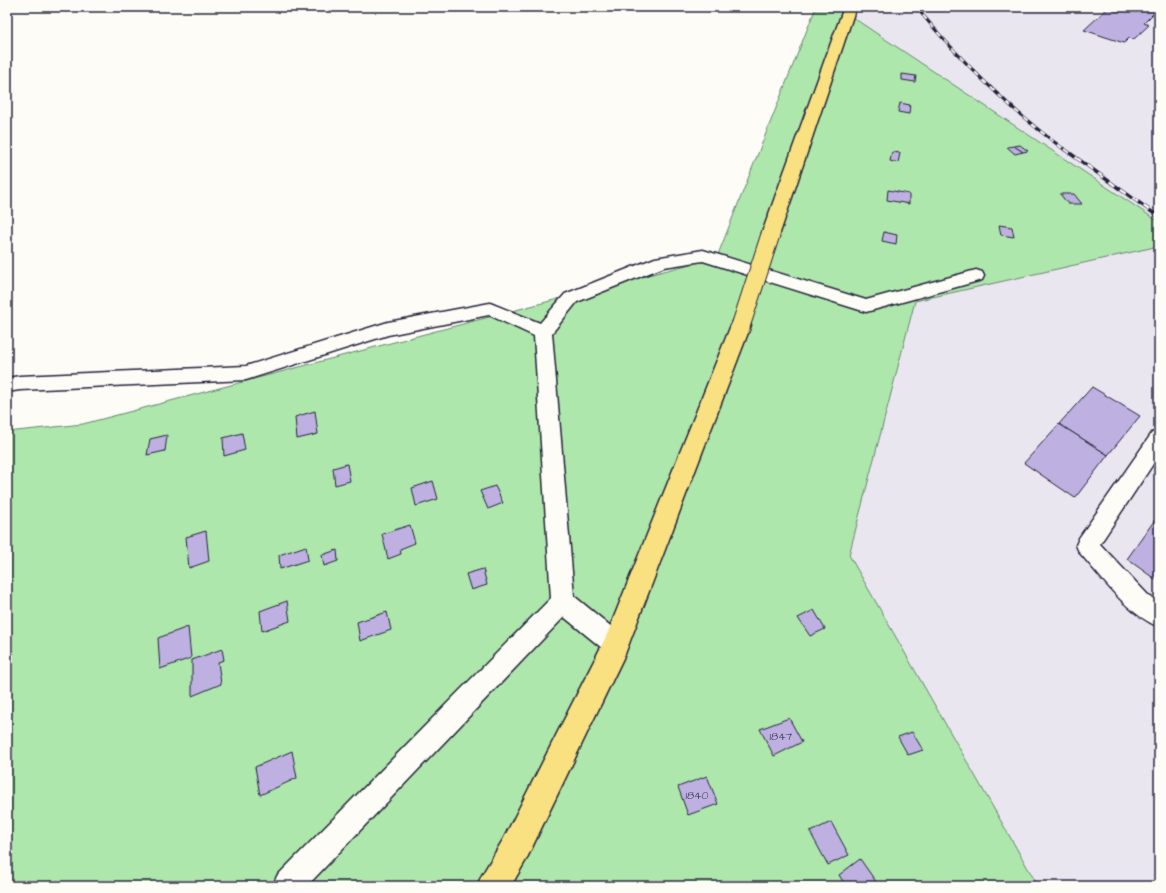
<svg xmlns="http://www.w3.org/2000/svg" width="1166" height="893" font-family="'Architects Daughter',sans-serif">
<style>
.built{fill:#eae6f0}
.green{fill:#aee7ab;stroke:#688473}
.building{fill:#beb1e1;stroke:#22223b}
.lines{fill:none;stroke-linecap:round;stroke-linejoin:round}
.lane-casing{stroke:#22223b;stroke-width:3}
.primary-casing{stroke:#22223b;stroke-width:3}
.lane{fill:#fdfcf7;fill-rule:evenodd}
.primary{fill:#f9e181;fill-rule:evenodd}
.rail-far1-casing{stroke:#22223b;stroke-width:3}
.rail-casing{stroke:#22223b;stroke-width:3.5}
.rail-far1{stroke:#fdfcf7;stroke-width:2;stroke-dasharray:5.5;stroke-linecap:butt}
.rail{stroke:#fdfcf7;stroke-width:2.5;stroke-dasharray:7;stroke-linecap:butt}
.primary-bridge-casing{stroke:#22223b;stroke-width:20;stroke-linecap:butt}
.primary-bridge{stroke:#f9e181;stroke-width:18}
.labels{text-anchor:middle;stroke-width:3;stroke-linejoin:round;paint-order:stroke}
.near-number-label{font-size:11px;fill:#494664}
</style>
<rect width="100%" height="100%" fill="#fdfcf7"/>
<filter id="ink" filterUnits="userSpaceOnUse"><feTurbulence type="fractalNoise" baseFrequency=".025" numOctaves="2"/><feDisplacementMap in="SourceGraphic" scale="8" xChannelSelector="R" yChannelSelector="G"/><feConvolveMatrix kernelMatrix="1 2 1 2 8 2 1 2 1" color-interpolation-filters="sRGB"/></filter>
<g filter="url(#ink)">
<g class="built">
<polygon points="837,7 1159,7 1159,222"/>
<polygon points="1159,246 1159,886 1038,886 849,555 915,301"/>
</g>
<polygon class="green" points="816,7 837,7 1159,222 1159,246 915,301 849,555 1038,886 7,886 7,432 83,424 717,257"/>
<g class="building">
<polygon points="1109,7 1159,7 1159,8 1144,23 1149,25 1134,39 1129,38 1124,43 1084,30"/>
<polygon points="902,74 916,76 915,82 902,80"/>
<polygon points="900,103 910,105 909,114 898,112"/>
<polygon points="1020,145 1028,151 1023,152 1014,146"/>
<polygon points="1014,146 1023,152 1015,154 1007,147"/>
<polygon points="892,152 900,153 898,163 890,161"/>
<polygon points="888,190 909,194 909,204 887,200"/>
<polygon points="1060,194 1074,194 1082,204 1068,204"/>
<polygon points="999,225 1012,227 1014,237 1001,235"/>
<polygon points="884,232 897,235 896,244 882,241"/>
<polygon points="1092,387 1140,416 1108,455 1059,424"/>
<polygon points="315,411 318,434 297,439 295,417"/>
<polygon points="1059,424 1108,455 1075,498 1024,463"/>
<polygon points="242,433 245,450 224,456 223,438"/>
<polygon points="167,435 165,451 147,455 150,439"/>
<polygon points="347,464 350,481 335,485 333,468"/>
<polygon points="433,481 438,499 416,506 412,488"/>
<polygon points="495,486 503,503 488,509 480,491"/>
<polygon points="1159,514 1159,582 1127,559"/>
<polygon points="410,525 415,543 400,549 401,554 388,559 382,534"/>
<polygon points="206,531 209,561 189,568 186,537"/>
<polygon points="306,546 308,560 280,569 279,555"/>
<polygon points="337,550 338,561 324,566 322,555"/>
<polygon points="483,569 487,585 471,590 466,574"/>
<polygon points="287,601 290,621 262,631 260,611"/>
<polygon points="814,610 825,629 810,636 798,618"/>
<polygon points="387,612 391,630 360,641 357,622"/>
<polygon points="188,627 191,658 160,669 158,638"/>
<polygon points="222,649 224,660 218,662 221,684 192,696 192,660"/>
<polygon points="789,718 802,742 774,756 760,729"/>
<polygon points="912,732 923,750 908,755 898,737"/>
<polygon points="292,751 297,778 260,795 255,767"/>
<polygon points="707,776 718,804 688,815 678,787"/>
<polygon points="831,822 849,855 828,865 810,832"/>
<polygon points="860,859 879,886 846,886 839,875"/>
</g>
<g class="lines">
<g class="lane-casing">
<g id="lane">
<polygon points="703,250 866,300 976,270 982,272 984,276 982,280 866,312 703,261 664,267 577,302 552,333 574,596 624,637 628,645 624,653 616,657 608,653 564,617 307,886 273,886 277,876 551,598 534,336 489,315 388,335 246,380 20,390 7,392 7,378 20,376 246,366 388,322 490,303 540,323 565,294 655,258"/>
<path d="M1159 431V455L1100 544 1149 596 1159 602V627C1127 614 1102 578 1079 552L1076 545 1079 538 1152 433Z"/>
</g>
</g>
<g class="primary-casing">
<g id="primary">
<polygon points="844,7 856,7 780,233 777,237 771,239 765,237 762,233"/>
<polygon points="741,318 748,320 751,325 625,654 526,860 511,886 477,886 482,875 504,838 606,637 731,325 734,320"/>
</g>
</g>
<use href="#lane" class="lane"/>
<use href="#primary" class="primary"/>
<g class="rail-far1-casing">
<path id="rail-far1" d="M916 7C960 60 1009 109 1065 150"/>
</g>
<g class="rail-casing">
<polyline id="rail" points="1064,149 1159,217"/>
</g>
<use href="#rail-far1" class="rail-far1"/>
<use href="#rail" class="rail"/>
<g class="primary-bridge-casing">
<polyline id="primary-bridge" points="741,325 771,233"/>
</g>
<use href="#primary-bridge" class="primary-bridge"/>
</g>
</g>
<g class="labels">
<g class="near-number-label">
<text x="781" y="740">1847</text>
<text x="697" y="799">1840</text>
</g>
</g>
<rect width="1166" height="893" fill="none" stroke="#fdfcf7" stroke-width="24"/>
<rect x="12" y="12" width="1142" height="869" fill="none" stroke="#22223b" stroke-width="1.5" filter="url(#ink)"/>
</svg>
